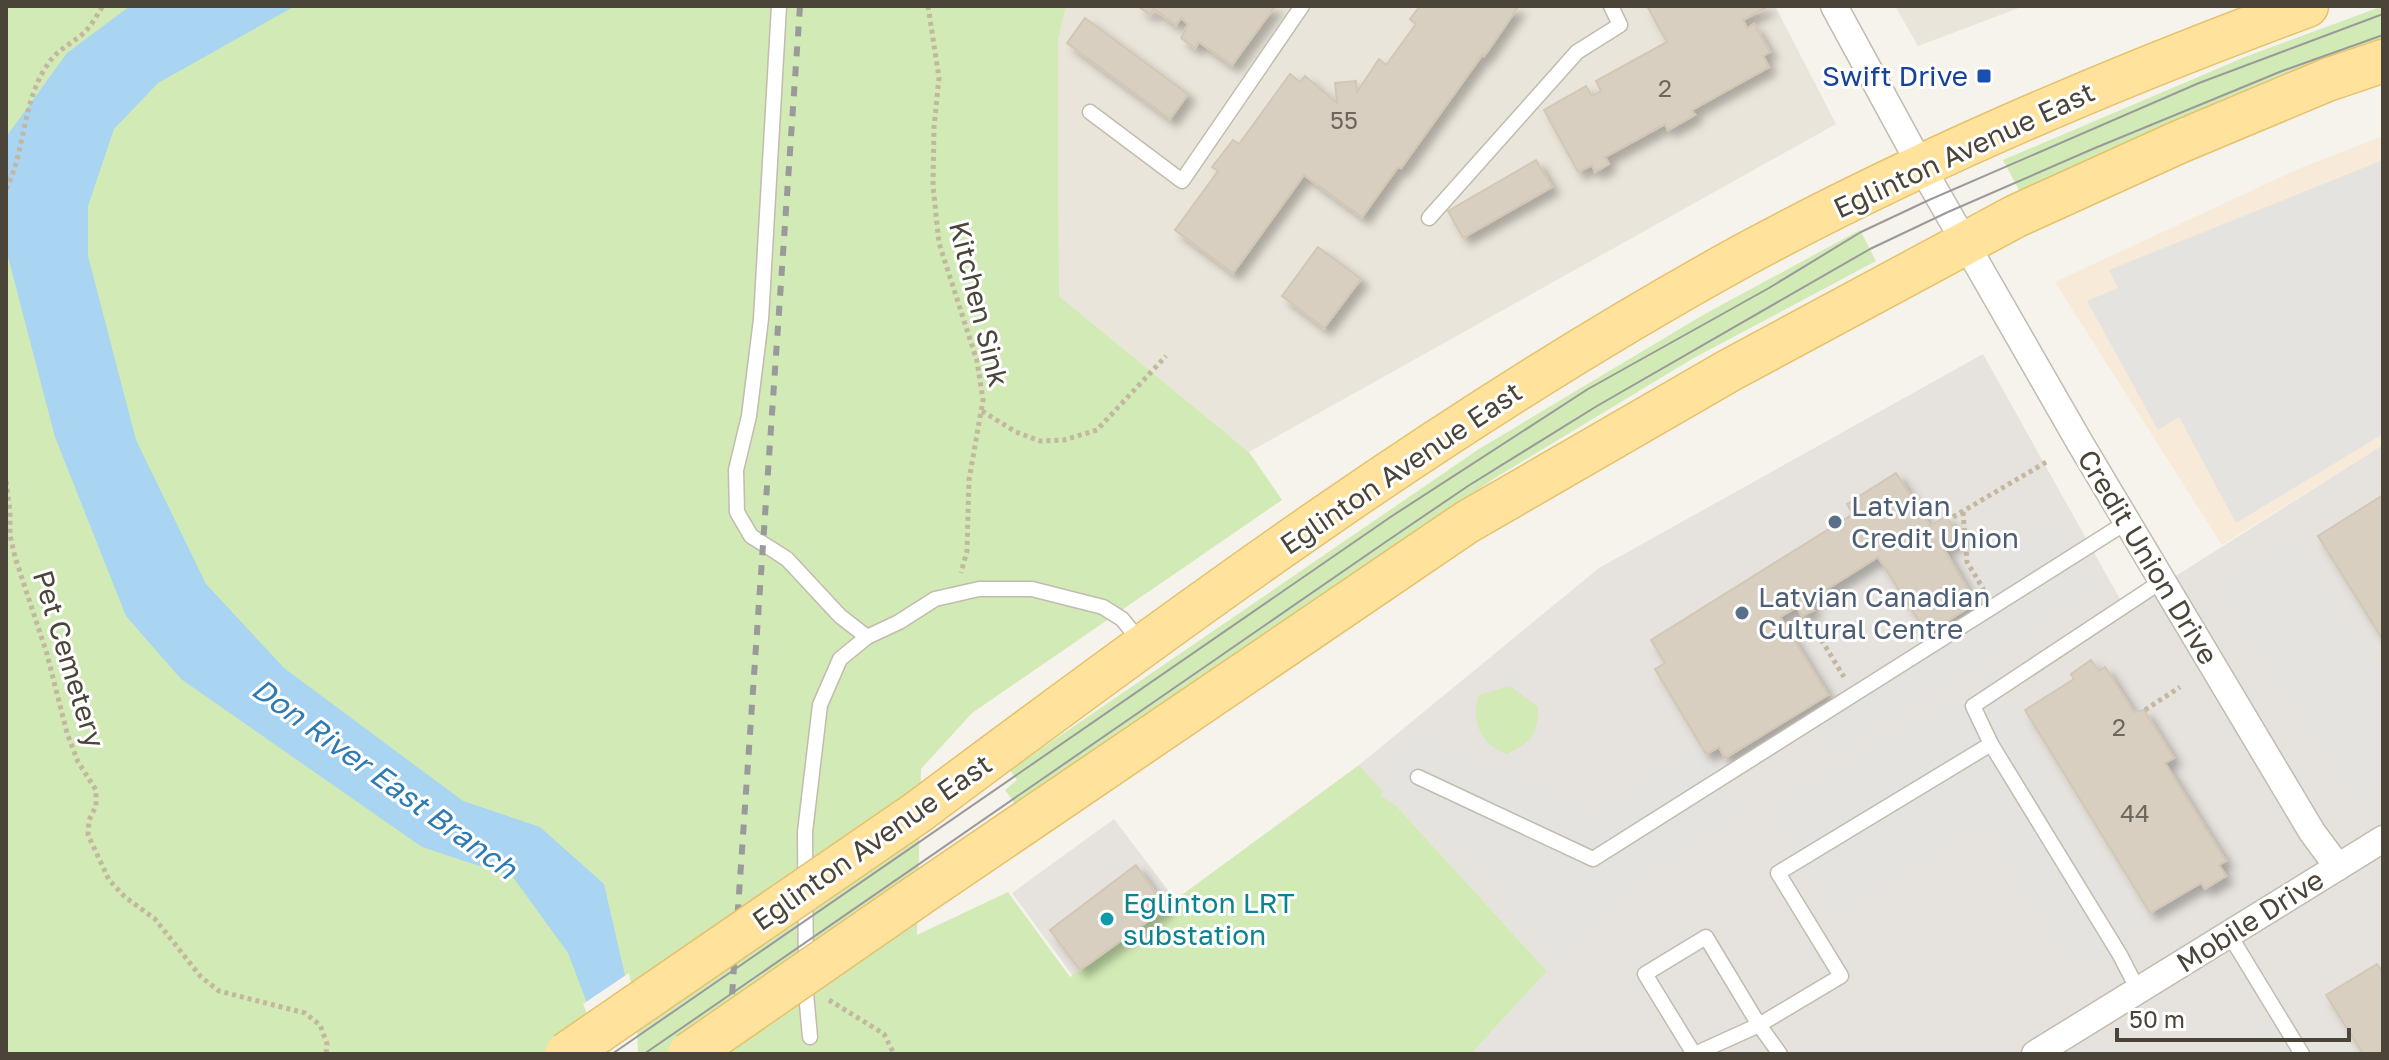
<svg xmlns="http://www.w3.org/2000/svg" width="2389" height="1060" font-family="'Golos Text',sans-serif">
<style>
.residential{fill:#eae5da}
.commercial{fill:#f7ead8}
.industrial{fill:#e6e2dd}
.green{fill:#d2eab5}
.parking{fill:#e5e3e0}
.water{fill:#a9d4f2}
.pier{fill:#f6f3ec}
.building{fill:#d8cfc1;stroke:#d3c7b4;stroke-width:2;filter:url(#shadow)}
.lines{fill:none;stroke-linecap:round;stroke-linejoin:round}
.service-casing{stroke:#c2bbae;stroke-width:17}
.minor-casing{stroke:#c2bbae;stroke-width:29}
.primary-casing{stroke:#e6c16a;stroke-width:45}
.path{stroke:#c4b79f;stroke-width:5;stroke-dasharray:4 4;stroke-linecap:butt}
.service{stroke:#fff;stroke-width:14}
.minor{stroke:#fff;stroke-width:26}
.primary{stroke:#ffe39c;stroke-width:42}
.tram{stroke:#9a9a9a;stroke-width:2}
.rail{stroke:#9a9a9a;stroke-width:6;stroke-dasharray:10 10;stroke-linecap:butt}
.primary-bridge-casing{stroke:#e6c16a;stroke-width:45;stroke-linecap:butt}
.primary-bridge{stroke:#ffe39c;stroke-width:42}
.transit-dot{fill:#1a4fb4;stroke:#fff;stroke-width:3}
.service-dot{fill:#5c6f8a;stroke:#fff;stroke-width:3}
.culture-dot{fill:#0f9aa8;stroke:#fff;stroke-width:3}
.labels{text-anchor:middle;stroke-width:6;stroke-linejoin:round;paint-order:stroke}
.number-label{font-size:24px;fill:#6e675b}
.transit-label{font-size:28px;fill:#164399;stroke:#fff;text-anchor:end}
.street-label{font-size:28px;fill:#4b4439;stroke:#fff}
.service-label{font-size:28px;fill:#4e5e75;stroke:#fff;text-anchor:start}
.culture-label{font-size:28px;fill:#0d838f;stroke:#fff;text-anchor:start}
.water-label{font-size:30px;font-style:italic;fill:#2e7ab2;stroke:#fff}
</style>
<defs>
<filter id="shadow"><feDropShadow dx="7" dy="7" stdDeviation="4" flood-color="#0004"/></filter>
</defs>
<rect width="100%" height="100%" fill="#f6f3ec"/>
<g class="residential">
<polygon points="1066,6 1775,6 1836,124 1249,452 1059,296 1058,41"/>
<polygon points="1895,6 2024,6 1918,46"/>
</g>
<polygon class="commercial" points="2383,136 2383,445 2222,545 2055,282 2298,169"/>
<g class="industrial">
<polygon points="1983,354 2125,608 2383,445 2383,1054 1471,1054 1547,971 1359,765 1599,568"/>
<polygon points="1114,819 1180,906 1078,983 1012,893"/>
</g>
<g class="green">
<polygon points="6,6 1066,6 1058,41 1059,296 1249,452 1282,500 972,713 921,769 917,935 1008,892 1070,977 1359,765 1547,971 1471,1054 6,1054"/>
<polygon points="2383,6 2383,45 2020,192 2003,160 2245,57"/>
<polygon points="1860,230 1876,261 1692,359 1495,478 1016,805 1005,790 1017,780 1010,770 1479,449 1703,315"/>
<path d="M1510 686 1538 707C1538 735 1531 742 1507 754 1481 744 1470 722 1479 695Z"/>
</g>
<g class="parking">
<polygon points="2383,160 2383,434 2236,523 2179,417 2158,430 2087,301 2118,288 2109,270"/>
<polygon points="2050,527 2091,590 1834,751 1814,719 2001,601 1981,570"/>
<polygon points="2292,540 2383,680 2383,787 2359,802 2220,586"/>
<polygon points="1993,679 2141,927 2073,968 1984,819 1834,913 1771,809"/>
<polygon points="1412,738 1598,815 1701,744 1744,810 1622,887 1560,955 1531,932 1488,866 1381,796"/>
<polygon points="2289,1007 2317,1054 2267,1054 2252,1029"/>
</g>
<polygon class="water" points="130,6 295,6 158,83 114,129 88,206 88,256 136,440 206,584 284,668 463,801 540,827 604,884 632,1006 592,1016 568,953 513,877 422,847 181,679 126,616 55,437 6,249 6,137 67,53"/>
<polygon class="pier" points="629,973 636,1005 638,1054 584,1054 588,1016 583,1004"/>
<g class="building">
<polygon points="1138,6 1275,6 1232,65 1199,42 1195,48 1181,38 1188,24 1181,18 1176,25 1154,9 1150,15"/>
<polygon points="1420,6 1518,7 1490,48 1484,56 1483,54 1401,168 1398,167 1362,217 1304,175 1233,273 1175,230 1218,171 1212,167 1233,140 1239,144 1290,74 1300,82 1305,76 1337,103 1335,83 1356,81 1357,92 1379,59 1386,65 1416,24 1410,19"/>
<polygon points="1647,6 1769,6 1743,20 1747,28 1754,24 1770,52 1763,56 1769,67 1692,110 1695,115 1668,130 1665,124 1605,157 1609,164 1595,172 1592,165 1578,172 1544,110 1586,86 1592,96 1601,91 1596,81 1667,42"/>
<polygon points="1085,18 1188,94 1170,119 1067,43"/>
<polygon points="1536,160 1552,187 1463,238 1448,211"/>
<polygon points="1318,247 1361,279 1324,328 1282,296"/>
<polygon points="1896,473 1930,526 1946,516 1961,539 1944,549 1976,603 1927,634 1878,557 1808,601 1814,610 1802,616 1797,607 1780,617 1828,695 1725,758 1719,747 1706,754 1655,669 1665,663 1651,640 1853,514 1847,504"/>
<polygon points="2383,495 2383,640 2318,536"/>
<polygon points="2091,660 2099,671 2105,667 2134,712 2144,710 2174,758 2165,763 2226,861 2219,865 2226,876 2205,889 2201,883 2150,913 2025,710 2074,679 2071,674"/>
<polygon points="1136,865 1166,908 1080,970 1050,930"/>
<polygon points="2377,964 2383,972 2383,1050 2377,1054 2363,1054 2326,995"/>
</g>
<g class="lines">
<g class="service-casing">
<g id="service">
<polyline points="779,6 761,319 749,416 736,470 737,512 751,536 787,559 840,616 867,637"/>
<polyline points="1090,112 1182,181 1302,6"/>
<polyline points="1429,218 1577,52 1620,25 1611,6"/>
<polyline points="1991,744 1973,706 2162,581"/>
<polyline points="1418,777 1593,859 2127,522"/>
<polyline points="2229,934 2302,1054"/>
<polyline points="810,1037 806,993 805,832 820,705 840,659 867,637 899,622 935,599 979,589 1032,589 1103,607 1122,619 1141,642"/>
<polyline points="1694,1054 1645,974 1706,937 1759,1025 1841,976 1778,873 1991,744 2120,955 2138,990"/>
<polyline points="1695,1054 1759,1025 1780,1054"/>
</g>
</g>
<g class="minor-casing">
<g id="minor">
<polyline points="1834,6 1921,166 2080,443 2312,832 2338,867"/>
<polyline points="2035,1054 2383,839"/>
</g>
</g>
<g class="primary-casing">
<g id="primary">
<path d="M918 812C1184 613 1453 415 1744 255 1925 157 2115 77 2307 6"/>
<polyline points="917,896 1467,522 1730,370 2016,216 2179,142 2327,80 2383,61"/>
</g>
</g>
<g class="path">
<polyline points="928,6 939,78 934,127 933,186 939,243 977,361 983,400 969,480 967,551 961,573"/>
<path d="M6 189C25 152 22 107 44 70 56 50 64 49 80 36 90 29 96 16 103 6"/>
<polyline points="982,411 1016,432 1040,441 1064,440 1097,430 1166,356"/>
<polyline points="6,481 10,512 10,535 15,557 47,654 67,733 78,762 96,790 96,806 89,820 88,835 109,880 125,897 155,919 201,977 219,991 305,1013 320,1025 327,1044 326,1054"/>
<polyline points="1963,512 1967,562 1984,590"/>
<polyline points="1953,517 2048,461"/>
<polyline points="1813,626 1844,677"/>
<polyline points="2145,710 2180,687"/>
<polyline points="829,1000 884,1034 894,1054"/>
</g>
<use href="#service" class="service"/>
<use href="#minor" class="minor"/>
<use href="#primary" class="primary"/>
<g class="tram">
<polyline points="612,1054 1392,516 1588,389 1769,288 1861,232 1929,200 2199,83 2383,14"/>
<polyline points="644,1054 1387,541 1468,486 1597,406 1870,249 1948,212 2095,148 2282,71 2383,35"/>
</g>
<polyline class="rail" points="728,1054 800,6"/>
<g class="primary-bridge-casing">
<g id="primary-bridge">
<polyline points="566,1054 918,812"/>
<polyline points="689,1054 917,896"/>
</g>
</g>
<use href="#primary-bridge" class="primary-bridge"/>
</g>
<rect class="transit-dot" x="1976" y="68" width="16" height="16" rx="4"/>
<g class="service-dot">
<circle cx="1835" cy="522" r="8"/>
<circle cx="1742" cy="613" r="8"/>
</g>
<circle class="culture-dot" cx="1107" cy="919" r="8"/>
<g class="labels">
<g class="number-label">
<text x="1665" y="97">2</text>
<text x="1344" y="129">55</text>
<text x="2119" y="736">2</text>
<text x="2135" y="822">44</text>
</g>
<g class="transit-label">
<text x="1968" y="86">Swift Drive</text>
</g>
<g class="street-label">
<text transform="translate(1964 150) rotate(-25)" y="10">Eglinton Avenue East</text>
<text transform="translate(979 304) rotate(76)" y="10">Kitchen Sink</text>
<text transform="translate(1401 468) rotate(-34)" y="10">Eglinton Avenue East</text>
<text transform="translate(2148 557) rotate(59)" y="10">Credit Union Drive</text>
<text transform="translate(69 659) rotate(73)" y="10">Pet Cemetery</text>
<text transform="translate(872 842) rotate(-35)" y="10">Eglinton Avenue East</text>
<text transform="translate(2250 921) rotate(-32)" y="10">Mobile Drive</text>
</g>
<g class="service-label">
<text x="1851" y="516">Latvian<tspan x="1851" dy="32">Credit Union</tspan></text>
<text x="1758" y="607">Latvian Canadian<tspan x="1758" dy="32">Cultural Centre</tspan></text>
</g>
<g class="culture-label">
<text x="1123" y="913">Eglinton LRT<tspan x="1123" dy="32">substation</tspan></text>
</g>
<g class="water-label">
<text transform="translate(384 779) rotate(36)" y="10">Don River East Branch</text>
</g>
</g>
<rect width="2389" height="1060" fill="none" stroke="#4b4439" stroke-width="16"/>
<path d="M2117 1028v12h232v-12" fill="none" stroke="#4b4439" stroke-width="4"/>
<text x="2129" y="1028" font-size="24" fill="#4b4439" stroke="#ffffff" stroke-width="6" paint-order="stroke">50 m</text>
</svg>
